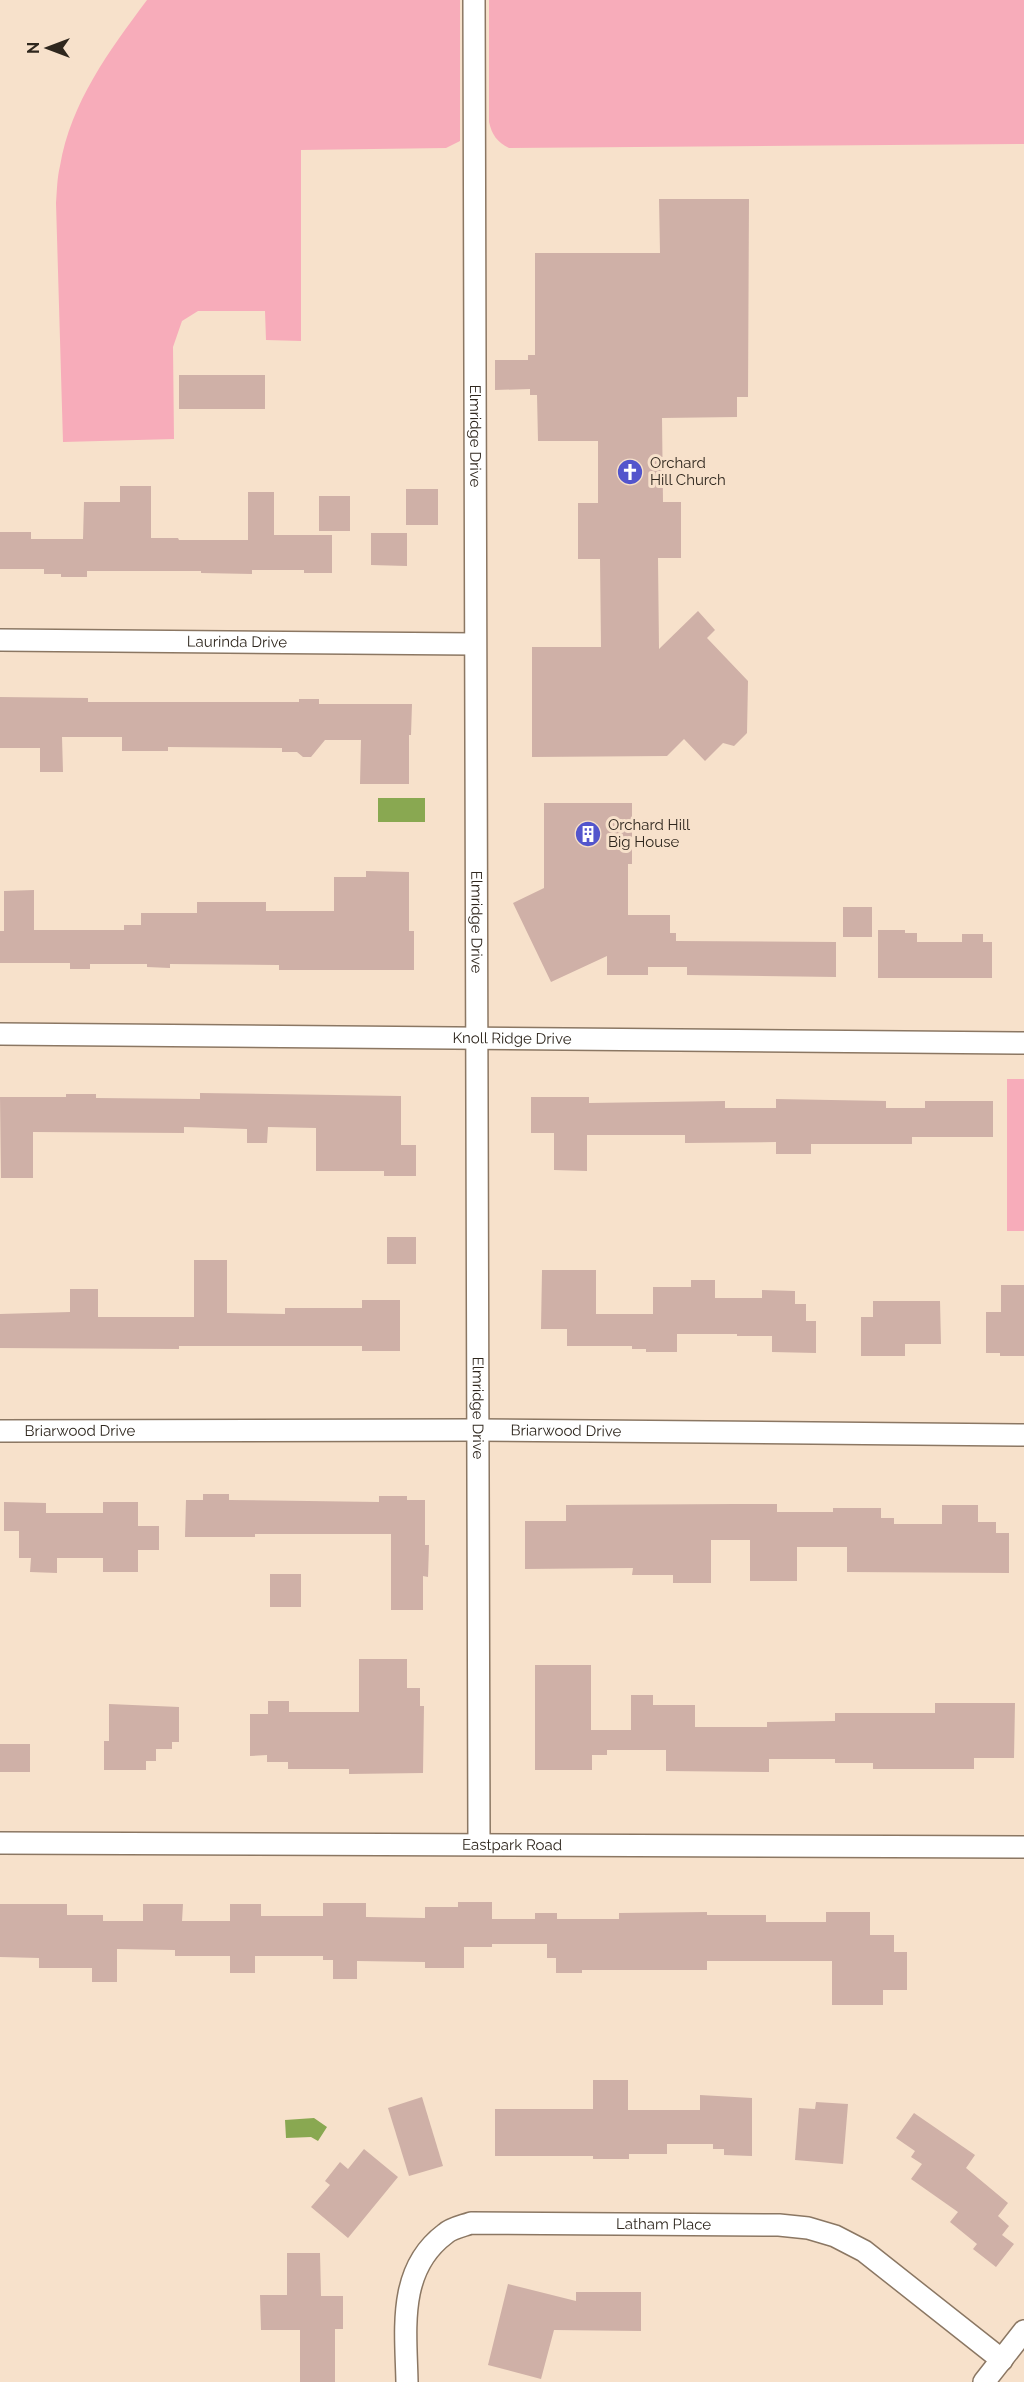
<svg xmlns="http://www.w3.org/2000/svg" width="1024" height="2382" font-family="Raleway,sans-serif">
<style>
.green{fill:#f7acba}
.water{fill:#89a851}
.building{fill:#cfb0a7}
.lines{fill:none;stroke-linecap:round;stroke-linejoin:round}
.minor-casing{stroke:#8b7763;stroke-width:24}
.minor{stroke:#fff;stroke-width:21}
.labels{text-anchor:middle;stroke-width:6;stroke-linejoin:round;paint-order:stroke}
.street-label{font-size:15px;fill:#2f271e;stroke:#f7e1cb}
.poi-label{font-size:15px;fill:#2f271e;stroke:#f7e1cb;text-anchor:start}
</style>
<rect width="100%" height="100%" fill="#f7e1cb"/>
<g class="green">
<path d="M147 0H460V141L446 148 301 150V341L266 340 265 311H198L182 321 173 347 174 439 63 442 56 203C57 191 57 178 60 166 71 102 109 51 147 0Z"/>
<path d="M489 0H1024V144L509 148C497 142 492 135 489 122Z"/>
<rect x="1007" y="1079" width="17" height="152"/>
</g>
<g class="water">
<rect x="378" y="798" width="47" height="24"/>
<polygon points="314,2118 327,2127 318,2141 311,2137 286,2138 285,2120"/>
</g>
<g class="building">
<polygon points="659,199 749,199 748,397 737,397 737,417 662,418 663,502 681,502 681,558 658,558 659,649 698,611 715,630 707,638 748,681 747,733 734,746 723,743 705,761 684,739 667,756 532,757 532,647 601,647 600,559 578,559 578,503 598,503 598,441 538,441 537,395 530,395 530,389 495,390 495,360 528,360 528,355 535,355 535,253 660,253"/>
<rect x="179" y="375" width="86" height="34"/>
<polygon points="120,486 151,486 151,538 178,538 179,540 248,540 248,492 274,492 274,535 332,535 332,573 304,573 304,570 252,570 252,574 201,573 201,571 87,571 87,577 61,577 61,574 44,574 44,569 0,569 0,532 31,532 31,539 83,539 84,502 120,502"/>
<rect x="406" y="489" width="32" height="36"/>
<rect x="319" y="496" width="31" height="35"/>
<polygon points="371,533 407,533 407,566 371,565"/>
<polygon points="0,697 88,698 88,702 299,702 299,699 319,699 319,704 412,704 411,735 409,735 409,784 360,784 361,740 325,740 311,757 303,757 297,752 282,752 282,748 168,747 168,751 122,751 122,737 62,737 63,772 40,772 40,748 0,748"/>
<polygon points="544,803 632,803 632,864 628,864 628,915 670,915 670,933 676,933 676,941 836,942 836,977 687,975 687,967 648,967 648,975 607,975 607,956 551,982 513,903 544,888"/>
<polygon points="366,871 409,872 409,931 414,931 414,970 279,970 279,965 170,964 170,968 147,967 147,964 90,964 90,969 70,969 70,963 0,963 0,931 4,931 4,891 34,890 34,930 124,930 124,925 141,925 141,913 197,913 197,902 266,902 266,911 334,911 334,877 366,877"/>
<rect x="843" y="907" width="29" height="30"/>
<polygon points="878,930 905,930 905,933 917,933 917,942 962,942 962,934 983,934 983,942 992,942 992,978 878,978"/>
<polygon points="200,1093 401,1096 401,1145 416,1145 416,1176 384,1176 384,1171 316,1171 316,1128 268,1127 267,1143 247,1143 247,1129 184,1127 184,1133 33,1132 33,1178 1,1178 0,1097 66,1097 66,1094 96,1094 96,1098 200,1099"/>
<polygon points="531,1097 589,1097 589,1103 725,1101 725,1108 776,1108 776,1099 886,1101 886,1108 925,1108 925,1101 993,1101 993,1137 912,1137 912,1144 811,1144 811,1154 776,1154 776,1142 685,1143 685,1135 587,1135 587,1171 554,1170 554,1133 531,1133"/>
<rect x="387" y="1237" width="29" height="27"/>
<polygon points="194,1260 227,1260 227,1313 285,1314 285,1308 362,1308 362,1300 400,1300 400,1351 362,1351 362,1346 179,1346 179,1349 0,1348 0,1314 70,1312 70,1289 98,1289 98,1317 194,1317"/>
<polygon points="542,1270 596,1270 596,1314 653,1314 653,1287 691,1287 691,1280 715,1280 715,1298 762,1298 762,1290 795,1291 795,1304 806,1304 806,1321 816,1321 816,1353 772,1352 772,1336 737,1336 737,1334 677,1334 677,1352 646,1352 646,1349 632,1349 632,1346 567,1346 567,1329 541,1329"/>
<polygon points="1001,1285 1024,1285 1024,1356 1000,1356 1000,1353 986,1353 986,1312 1001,1312"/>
<polygon points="873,1301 940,1301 941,1344 905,1344 905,1356 861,1356 861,1317 873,1317"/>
<polygon points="203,1494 229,1494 229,1500 379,1502 379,1496 407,1496 407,1500 425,1500 425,1545 429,1545 428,1577 423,1576 423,1610 391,1610 391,1534 255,1534 255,1537 185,1537 186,1500 203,1500"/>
<polygon points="4,1502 46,1503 46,1513 103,1513 103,1502 138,1502 138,1526 159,1526 159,1550 138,1550 138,1572 103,1572 103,1558 57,1558 57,1573 30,1572 31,1558 19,1558 19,1531 4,1531"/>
<polygon points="734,1504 777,1504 777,1512 833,1512 833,1508 881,1508 881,1518 894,1518 894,1524 942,1524 942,1505 978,1505 978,1522 996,1522 996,1533 1009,1533 1009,1573 847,1572 847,1547 797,1547 797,1581 750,1581 750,1540 711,1540 711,1583 673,1583 673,1575 632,1575 633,1568 525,1569 525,1521 566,1521 566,1505"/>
<rect x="270" y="1574" width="31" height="33"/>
<polygon points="359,1659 407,1659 407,1688 420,1688 420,1706 424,1706 423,1773 349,1774 349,1769 288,1769 288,1762 267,1762 267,1755 250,1756 250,1714 268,1714 268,1701 289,1701 289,1712 359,1712"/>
<polygon points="535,1665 591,1665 591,1730 631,1730 631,1695 653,1695 653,1705 695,1705 695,1727 767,1727 767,1722 835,1721 835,1713 935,1713 935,1703 1015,1703 1014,1758 974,1758 974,1769 873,1769 873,1763 835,1763 835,1759 769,1759 769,1772 666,1771 666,1750 607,1750 607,1755 592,1755 592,1770 535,1770"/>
<polygon points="109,1704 179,1707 179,1742 172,1742 172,1749 156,1749 156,1761 146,1761 146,1770 104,1770 104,1741 109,1741"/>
<rect x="0" y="1744" width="30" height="28"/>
<polygon points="458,1902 492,1902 492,1919 535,1919 535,1913 557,1913 557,1919 619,1919 619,1913 707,1912 707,1915 766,1915 766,1922 826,1922 826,1912 870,1912 870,1935 894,1935 894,1952 907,1952 907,1990 883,1990 883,2005 832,2005 832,1961 707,1961 707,1970 582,1970 582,1973 556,1973 556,1958 547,1958 547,1944 492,1944 492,1947 464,1947 464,1968 425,1968 425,1962 357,1961 357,1979 333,1979 333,1960 323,1960 323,1956 255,1956 255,1973 230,1973 230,1956 175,1956 175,1950 117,1949 117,1982 92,1982 92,1968 39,1968 39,1958 0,1957 0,1904 67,1904 67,1915 103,1915 103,1921 143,1921 143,1904 183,1904 182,1921 230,1921 230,1904 261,1904 261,1916 323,1916 323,1903 366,1903 366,1917 425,1918 425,1907 458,1907"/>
<polygon points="593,2080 628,2080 628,2110 700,2110 700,2095 752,2098 752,2156 724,2155 724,2149 713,2149 713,2144 667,2144 667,2154 629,2154 629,2159 593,2159 593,2156 495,2156 495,2109 593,2109"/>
<polygon points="422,2097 443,2166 409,2176 388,2108"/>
<polygon points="816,2102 848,2104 843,2164 795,2160 799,2108 815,2109"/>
<polygon points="914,2113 975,2155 966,2168 1008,2203 998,2216 1009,2226 1002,2235 1014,2244 996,2267 973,2249 977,2244 950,2222 958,2212 911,2179 922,2164 911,2157 915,2151 896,2138"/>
<polygon points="364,2149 398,2177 348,2238 311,2207 330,2185 325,2181 340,2162 348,2169"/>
<polygon points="287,2253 320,2253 321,2296 343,2296 343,2329 335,2329 335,2382 300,2382 300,2330 261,2330 260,2295 287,2295"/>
<polygon points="508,2284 576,2301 576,2292 641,2292 641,2331 554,2330 541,2379 488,2365"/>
</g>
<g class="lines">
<g class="minor-casing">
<g id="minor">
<path id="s1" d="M474 0 479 1844"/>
<path id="s2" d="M0 640 474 644"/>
<path id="s3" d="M0 1034 1024 1043"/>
<path id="s4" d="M0 1431 477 1430 1024 1435"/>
<path id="s5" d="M0 1843 1024 1847"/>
<path id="s6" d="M407 2382C406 2330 397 2270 445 2234 451 2228 463 2226 471 2223L779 2225 808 2228 835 2236 864 2251 1002 2360"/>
<polyline points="984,2382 1024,2331"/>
</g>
</g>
<use href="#minor" class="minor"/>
</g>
<defs>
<g id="church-disc" transform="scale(1.35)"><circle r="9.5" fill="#5355cc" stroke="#f7e1cb"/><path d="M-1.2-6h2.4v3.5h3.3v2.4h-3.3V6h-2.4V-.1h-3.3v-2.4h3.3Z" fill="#fff"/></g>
<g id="building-disc" transform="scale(1.35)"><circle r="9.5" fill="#5355cc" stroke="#f7e1cb"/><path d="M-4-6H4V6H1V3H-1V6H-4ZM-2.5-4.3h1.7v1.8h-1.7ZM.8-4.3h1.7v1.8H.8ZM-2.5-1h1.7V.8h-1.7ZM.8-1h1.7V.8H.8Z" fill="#fff"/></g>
</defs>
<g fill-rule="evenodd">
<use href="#church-disc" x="630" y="472"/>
<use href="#building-disc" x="588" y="834"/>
</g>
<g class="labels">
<g class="street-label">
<text dy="5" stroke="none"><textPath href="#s1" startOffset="436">Elmridge Drive</textPath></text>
<text dy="5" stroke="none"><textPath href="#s2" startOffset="237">Laurinda Drive</textPath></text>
<text dy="5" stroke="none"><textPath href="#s1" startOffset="922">Elmridge Drive</textPath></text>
<text dy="5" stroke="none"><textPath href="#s3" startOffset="512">Knoll Ridge Drive</textPath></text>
<text dy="5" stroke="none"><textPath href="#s1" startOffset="1408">Elmridge Drive</textPath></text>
<text dy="5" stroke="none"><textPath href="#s4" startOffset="80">Briarwood Drive</textPath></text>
<text dy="5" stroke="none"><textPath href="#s4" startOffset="566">Briarwood Drive</textPath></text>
<text dy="5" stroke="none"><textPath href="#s5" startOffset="512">Eastpark Road</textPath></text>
<text dy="5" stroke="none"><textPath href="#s6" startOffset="381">Latham Place</textPath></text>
</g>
<g class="poi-label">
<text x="650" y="468">Orchard<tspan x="650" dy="17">Hill Church</tspan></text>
<text x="608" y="830">Orchard Hill<tspan x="608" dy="17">Big House</tspan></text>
</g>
</g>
<g transform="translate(48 48) rotate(270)" stroke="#f7e1cb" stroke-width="4.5" paint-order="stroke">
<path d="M0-4.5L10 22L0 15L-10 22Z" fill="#2f271e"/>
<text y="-9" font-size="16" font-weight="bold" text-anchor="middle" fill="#2f271e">N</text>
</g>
</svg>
